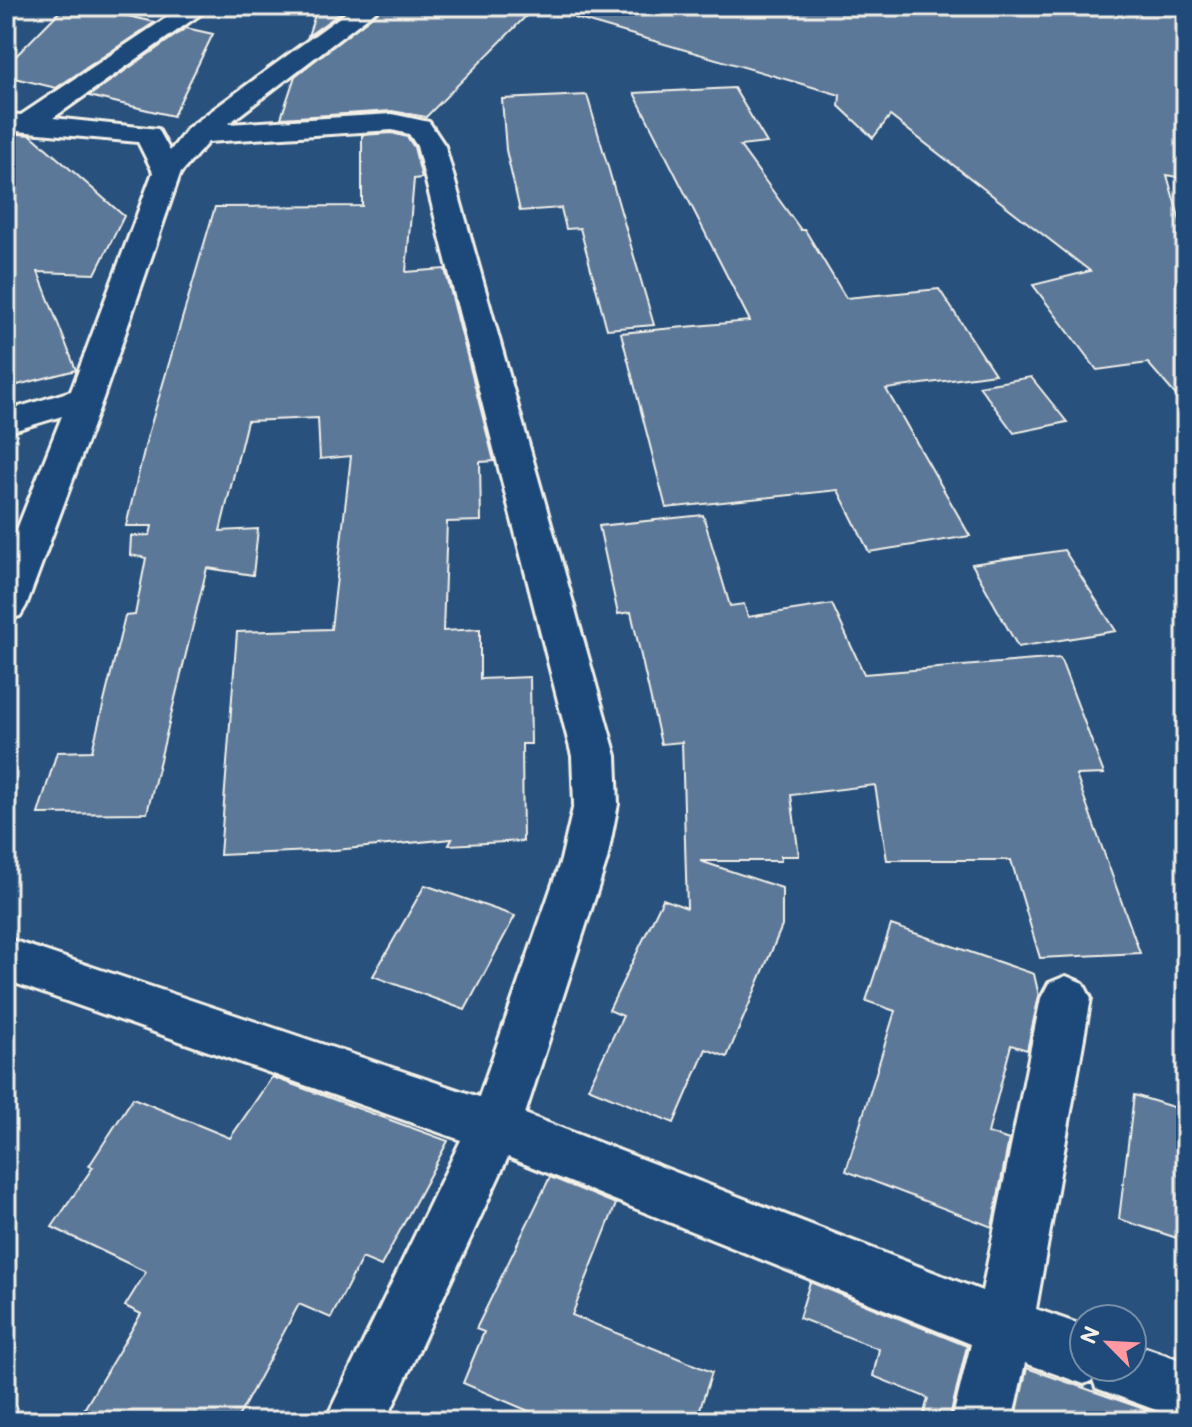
<svg xmlns="http://www.w3.org/2000/svg" width="1192" height="1427" font-family="'Balsamiq Sans',sans-serif">
<style>
.building{fill:#5b7899;stroke:#f4f1e8;stroke-width:2}
.lines{fill:none;stroke-linecap:round;stroke-linejoin:round}
.street-casing{stroke:#f4f1e8;stroke-width:6}
.street{fill:#1f4a7a;fill-rule:evenodd}
</style>
<rect width="100%" height="100%" fill="#28517e"/>
<filter id="ink" filterUnits="userSpaceOnUse"><feTurbulence type="fractalNoise" baseFrequency=".0125" numOctaves="2"/><feDisplacementMap in="SourceGraphic" scale="16" xChannelSelector="R" yChannelSelector="G"/><feConvolveMatrix kernelMatrix="1 2 1 2 8 2 1 2 1" color-interpolation-filters="sRGB"/></filter>
<g filter="url(#ink)">
<g class="building">
<polygon points="318,6 350,6 308,36"/>
<polygon points="385,6 536,6 426,117 392,111 281,118 295,76"/>
<polygon points="577,6 1186,6 1186,179 1167,175 1186,242 1186,407 1148,363 1097,370 1033,285 1090,271 890,116 873,138 839,106 840,95 575,18"/>
<polygon points="62,9 110,12 155,22 56,88 6,76 6,66"/>
<polygon points="186,28 213,34 173,116 89,96"/>
<polygon points="734,88 767,143 740,146 801,230 805,230 846,298 939,289 995,374 886,389 970,536 869,552 838,490 666,508 621,333 750,321 634,93"/>
<polygon points="587,95 654,325 607,329 580,228 566,229 561,208 520,211 506,150 502,99"/>
<polygon points="6,133 31,135 124,216 95,274 38,272 76,370 6,388"/>
<polygon points="392,133 407,137 414,147 422,178 414,179 406,272 445,269 494,461 480,462 481,521 447,522 443,631 480,629 480,679 530,677 531,744 522,744 523,841 449,845 452,839 335,850 220,855 237,632 331,629 351,456 320,459 318,418 247,421 220,531 258,529 253,575 207,568 147,813 38,814 57,752 92,751 125,616 135,615 146,558 130,555 131,536 150,535 152,526 126,526 147,438 215,207 362,206 362,135"/>
<polygon points="1031,377 1067,422 1014,433 979,386"/>
<polygon points="703,515 730,606 744,604 748,617 832,604 864,674 1060,658 1104,774 1076,775 1140,953 1040,958 1011,860 887,860 875,785 791,795 799,856 781,856 781,861 700,861 782,888 782,926 727,1057 706,1049 674,1123 588,1088 623,1016 609,1010 663,899 687,908 682,742 661,744 631,612 618,614 599,526"/>
<polygon points="1064,550 1116,631 1018,647 972,564"/>
<polygon points="425,885 515,916 465,1010 373,976"/>
<polygon points="891,925 1034,974 1039,996 1027,1050 1011,1045 988,1133 1009,1140 992,1227 846,1171 895,1011 866,1001"/>
<polygon points="272,1077 448,1141 381,1266 362,1258 331,1318 299,1304 236,1421 77,1421 141,1314 125,1306 146,1272 52,1227 93,1167 89,1166 133,1098 230,1138"/>
<polygon points="1134,1095 1186,1111 1186,1241 1119,1219"/>
<polygon points="550,1177 616,1204 572,1315 712,1372 696,1421 552,1421 463,1383 484,1332 476,1329"/>
<polygon points="810,1282 967,1346 949,1421 922,1421 928,1398 873,1376 879,1349 799,1318"/>
<polygon points="1027,1368 1161,1415 1160,1421 1015,1421"/>
</g>
<g class="lines">
<g class="street-casing">
<polygon id="street" points="184,6 212,6 53,118 158,129 170,151 188,128 355,6 382,6 228,124 392,114 429,122 445,146 616,756 618,804 607,860 525,1114 982,1291 1041,998 1049,983 1066,976 1083,983 1091,998 1036,1309 1084,1326 1084,1367 1132,1367 1132,1343 1186,1362 1186,1421 1096,1388 1093,1380 1084,1384 1025,1363 1012,1421 952,1421 971,1344 508,1157 386,1421 325,1421 461,1140 6,980 6,938 479,1097 561,860 574,804 572,756 417,146 409,134 392,130 208,142 180,174 103,398 26,606 20,616 6,620 6,557 62,416 6,433 6,411 71,391 153,172 138,142 6,130 6,114 21,115"/>
</g>
<use href="#street" class="street"/>
</g>
</g>
<rect width="1192" height="1427" fill="none" stroke="#1f4a7a" stroke-width="32"/>
<rect x="16" y="16" width="1160" height="1395" fill="none" stroke="#f4f1e8" stroke-width="3" filter="url(#ink)"/>
<g transform="translate(1108 1343) rotate(294)"><circle r="38" fill="#1f4a7a" stroke="#748da6" stroke-width="2"/>
<path d="M0-6L14 30L0 20L-14 30Z" fill="#ff9aa2"/>
<text y="-12" font-size="22" font-weight="bold" text-anchor="middle" fill="#f4f1e8">N</text>
</g>
</svg>
